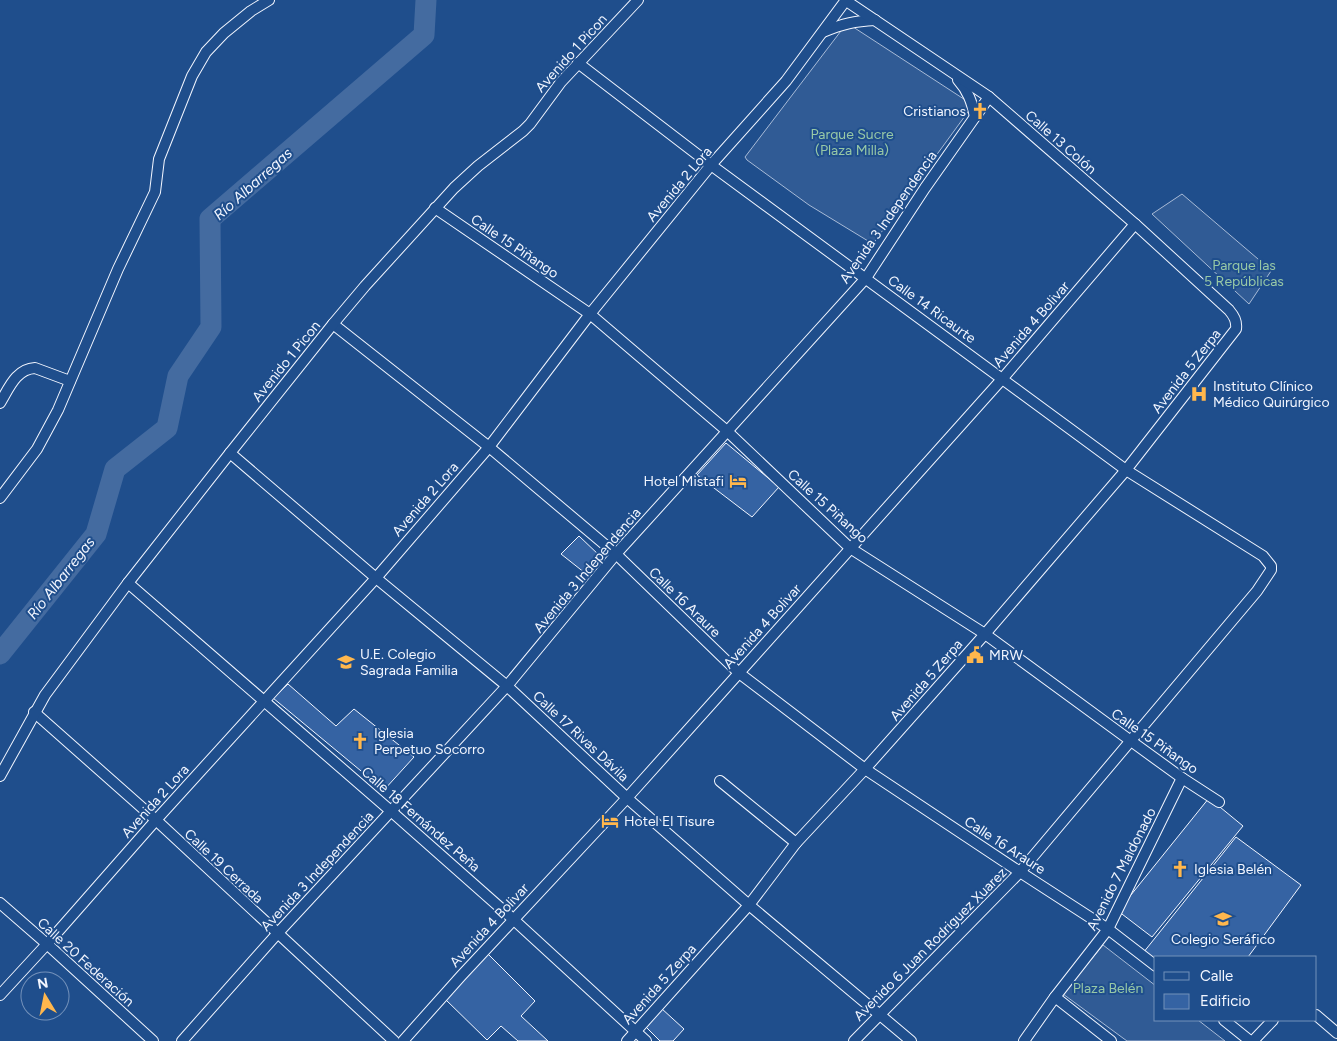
<svg xmlns="http://www.w3.org/2000/svg" width="1337" height="1041" font-family="Figtree,sans-serif">
<style>
.built{fill:#305b95;stroke:#a8bbd7}
.lines{fill:none;stroke-linecap:round;stroke-linejoin:round}
.stream{stroke:#446ba0;stroke-width:4}
.river{stroke:#446ba0;stroke-width:21}
.building{fill:#3563a3;stroke:#f2f6ff}
.minor-casing{stroke:#f2f6ff;stroke-width:12}
.minor{stroke:#1f4e8c;stroke-width:10}
.labels{text-anchor:middle;stroke-width:4;stroke-linejoin:round;paint-order:stroke}
.street-label{font-size:14px;fill:#f2f6ff;stroke:#1f4e8c}
.poi-label{font-size:14px;fill:#f2f6ff;stroke:#1f4e8c;text-anchor:start}
.park-label{font-size:14px;fill:#97c8a6;stroke:#1f4e8c}
.water-label{font-size:15px;font-style:italic;fill:#f2f6ff;stroke:#1f4e8c}
</style>
<rect width="100%" height="100%" fill="#1f4e8c"/>
<g class="built">
<polygon points="847,23 973,105 919,179 873,244 809,205 747,160 745,157"/>
<polygon points="1182,194 1258,259 1271,271 1249,304 1152,214"/>
<polygon points="1103,945 1156,986 1156,1020 1198,1020 1225,1041 1127,1041 1063,994"/>
</g>
<g class="lines">
<polyline class="stream" points="426,5 433,0"/>
<polyline class="river" points="0,654 96,534 115,469 167,428 178,376 211,327 210,219 424,35 426,0"/>
</g>
<g class="building">
<polygon points="726,443 779,487 752,517 697,475"/>
<polygon points="579,536 600,556 585,573 561,554"/>
<polygon points="288,684 336,726 354,709 414,757 384,790 273,698"/>
<polygon points="1209,798 1243,826 1152,937 1118,911"/>
<polygon points="1236,837 1301,885 1248,957 1156,957 1156,962 1143,953"/>
<polygon points="488,954 535,1001 521,1016 548,1041 518,1041 501,1026 487,1040 444,998"/>
<polygon points="661,1008 684,1029 673,1041 660,1041 645,1026"/>
</g>
<g class="lines">
<g class="minor-casing">
<g id="minor">
<path d="M823 32C842 24 855 21 875 20"/>
<polyline points="578,63 711,165 1126,470 1263,556 1271,566 1271,570 1257,591 1020,872 854,1041"/>
<path d="M958 80C968 91 972 102 975 117"/>
<polyline points="435,208 590,314 727,431 850,548 985,634 1131,741 1182,778 1219,802"/>
<polyline points="333,324 489,447 616,554 739,673 865,769 1020,872 1108,929 1156,966"/>
<path d="M0 403C9 388 16 369 35 368L70 381"/>
<polyline points="230,453 376,578 507,686 627,798 749,905 911,1041"/>
<polyline points="0,498 37,449 58,410 118,269 155,192 159,159 192,76 206,52 224,33 251,11 269,0"/>
<polyline points="128,583 392,812 513,919 646,1041"/>
<polyline points="34,712 156,820 394,1041"/>
<polyline points="0,776 45,695 128,583 230,453 333,324 365,286 454,188 478,166 523,131 530,124 561,82 638,0"/>
<polyline points="720,781 796,843"/>
<polyline points="0,903 47,944 153,1041"/>
<polyline points="0,995 47,944 156,820 376,578 489,447 590,314 711,165 786,81 846,0"/>
<polyline points="1055,997 1111,1041"/>
<polyline points="1316,1015 1337,1033"/>
<polyline points="1224,1020 1250,1041"/>
<polyline points="182,1041 277,934 507,686 616,554 866,278 925,188 989,97"/>
<polyline points="403,1041 461,976 627,798 739,673 1003,378 1135,224"/>
<path d="M627 1041 749 905 796 843 865 769 985 634 1126 470 1236 329C1237 321 1234 316 1229 310L1135 224 989 97 845 0"/>
<polyline points="1024,1041 1055,997 1108,929 1182,778"/>
<polyline points="1253,1041 1273,1020"/>
</g>
</g>
<use href="#minor" class="minor"/>
</g>
<defs>
<g id="church-bare" transform="scale(1.35)"><path d="M-1.2-6h2.4v3.5h3.3v2.4h-3.3V6h-2.4V-.1h-3.3v-2.4h3.3Z" fill="#ffb74d" stroke="#1f4e8c" stroke-width="2.5" paint-order="stroke"/></g>
<g id="hospital-bare" transform="scale(1.35)"><path d="M-5-5h3v3.5h4V-5h3V5h-3V1.5h-4V5h-3Z" fill="#ffb74d" stroke="#1f4e8c" stroke-width="2.5" paint-order="stroke"/></g>
<g id="hotel-bare" transform="scale(1.35)"><path d="M-6-4.5h1.5V1H6V5H4.5V3h-9V5H-6ZM-4 0a1.8 1.8 0 1 1 3.6 0ZM.5 0V-2.5h3Q6-2.5 6 0Z" fill="#ffb74d" stroke="#1f4e8c" stroke-width="2.5" paint-order="stroke"/></g>
<g id="civic-bare" transform="scale(1.35)"><path d="M-.6-6.5H3V-4.5H.6V-3L4-1V1h2V6H-6V1h2V-1L-.6-3ZM-1.2 2.5V6h2.4V2.5Z" fill="#ffb74d" stroke="#1f4e8c" stroke-width="2.5" paint-order="stroke"/></g>
<g id="school-bare" transform="scale(1.35)"><path d="M0-5L7-2L0 1L-7-2ZM-4 1L0 2.5L4 1V4Q0 6-4 4Z" fill="#ffb74d" stroke="#1f4e8c" stroke-width="2.5" paint-order="stroke"/></g>
</defs>
<g fill-rule="evenodd">
<use href="#church-bare" x="980" y="111"/>
<use href="#hospital-bare" x="1199" y="394"/>
<use href="#hotel-bare" x="738" y="481"/>
<use href="#civic-bare" x="975" y="655"/>
<use href="#school-bare" x="346" y="662"/>
<use href="#church-bare" x="360" y="741"/>
<use href="#hotel-bare" x="610" y="821"/>
<use href="#church-bare" x="1180" y="869"/>
<use href="#school-bare" x="1223" y="919"/>
</g>
<g class="labels">
<g class="street-label">
<text transform="translate(571 53) rotate(-48)" y="5">Avenido 1 Picon</text>
<text transform="translate(1061 142) rotate(41)" y="5">Calle 13 Colón</text>
<text transform="translate(679 184) rotate(-50)" y="5">Avenida 2 Lora</text>
<text transform="translate(888 217) rotate(-55)" y="5">Avenida 3 Independencia</text>
<text transform="translate(515 246) rotate(34)" y="5">Calle 15 Piñango</text>
<text transform="translate(932 309) rotate(36)" y="5">Calle 14 Ricaurte</text>
<text transform="translate(1031 324) rotate(-49)" y="5">Avenida 4 Bolivar</text>
<text transform="translate(286 361) rotate(-51)" y="5">Avenido 1 Picon</text>
<text transform="translate(1186 371) rotate(-52)" y="5">Avenida 5 Zerpa</text>
<text transform="translate(425 499) rotate(-49)" y="5">Avenida 2 Lora</text>
<text transform="translate(828 506) rotate(42)" y="5">Calle 15 Piñango</text>
<text transform="translate(587 570) rotate(-50)" y="5">Avenida 3 Independencia</text>
<text transform="translate(685 602) rotate(44)" y="5">Calle 16 Araure</text>
<text transform="translate(762 626) rotate(-48)" y="5">Avenida 4 Bolivar</text>
<text transform="translate(926 680) rotate(-49)" y="5">Avenida 5 Zerpa</text>
<text transform="translate(581 736) rotate(43)" y="5">Calle 17 Rivas Dávila</text>
<text transform="translate(1155 741) rotate(35)" y="5">Calle 15 Piñango</text>
<text transform="translate(155 801) rotate(-48)" y="5">Avenida 2 Lora</text>
<text transform="translate(421 819) rotate(41)" y="5">Calle 18 Fernández Peña</text>
<text transform="translate(1005 845) rotate(33)" y="5">Calle 16 Araure</text>
<text transform="translate(224 866) rotate(43)" y="5">Calle 19 Cerrada</text>
<text transform="translate(1121 869) rotate(-63)" y="5">Avenido 7 Maldonado</text>
<text transform="translate(317 871) rotate(-47)" y="5">Avenida 3 Independencia</text>
<text transform="translate(489 925) rotate(-47)" y="5">Avenida 4 Bolivar</text>
<text transform="translate(930 944) rotate(-45)" y="5">Avenido 6 Juan Rodriguez Xuarez</text>
<text transform="translate(86 962) rotate(42)" y="5">Calle 20 Federación</text>
<text transform="translate(659 984) rotate(-48)" y="5">Avenida 5 Zerpa</text>
</g>
<g class="poi-label">
<text x="966" y="116" text-anchor="end">Cristianos</text>
<text x="1213" y="391">Instituto Clínico<tspan x="1213" dy="16">Médico Quirúrgico</tspan></text>
<text x="724" y="486" text-anchor="end">Hotel Mistafi</text>
<text x="360" y="659">U.E. Colegio<tspan x="360" dy="16">Sagrada Familia</tspan></text>
<text x="989" y="660">MRW</text>
<text x="374" y="738">Iglesia<tspan x="374" dy="16">Perpetuo Socorro</tspan></text>
<text x="624" y="826">Hotel El Tisure</text>
<text x="1194" y="874">Iglesia Belén</text>
<text x="1223" y="944" text-anchor="middle">Colegio Seráfico</text>
</g>
<g class="park-label">
<text x="852" y="139">Parque Sucre<tspan x="852" dy="16">(Plaza Milla)</tspan></text>
<text x="1244" y="270">Parque las<tspan x="1244" dy="16">5 Repúblicas</tspan></text>
<text x="1108" y="993">Plaza Belén</text>
</g>
<g class="water-label">
<text transform="translate(253 184) rotate(-42)" y="5">Río Albarregas</text>
<text transform="translate(61 578) rotate(-52)" y="5">Río Albarregas</text>
</g>
</g>
<rect x="1154" y="956" width="162" height="65" fill="#1f4e8c" stroke="#7391ba"/>
<rect x="1164" y="972" width="25" height="8" fill="#1f4e8c" stroke="#7391ba"/>
<text x="1200" y="981" font-size="15" fill="#f2f6ff">Calle</text>
<rect x="1164" y="994" width="25" height="15" fill="#3563a3" stroke="#7391ba"/>
<text x="1200" y="1006" font-size="15" fill="#f2f6ff">Edificio</text>
<g transform="translate(45 996) rotate(350)"><circle r="24" fill="#1f4e8c" stroke="#7391ba"/>
<path d="M0-4L9 19L0 12L-9 19Z" fill="#ffb74d"/>
<text y="-8" font-size="14" font-weight="bold" text-anchor="middle" fill="#f2f6ff">N</text>
</g>
</svg>
